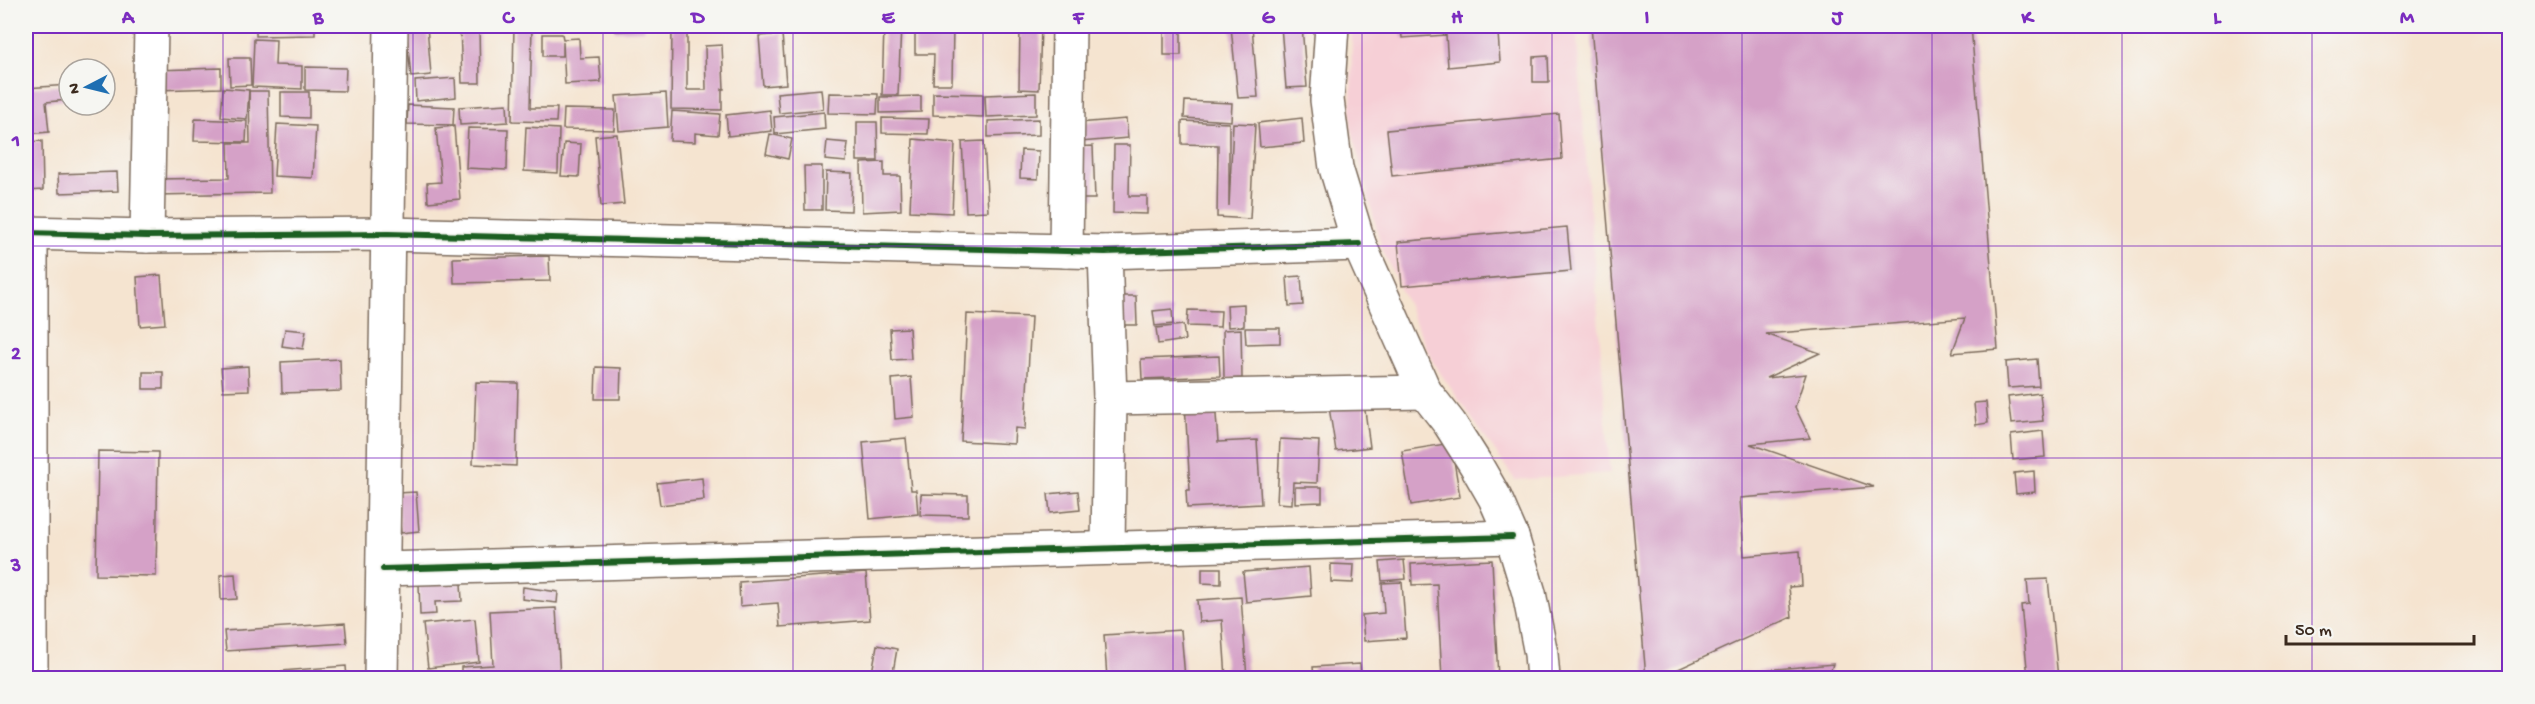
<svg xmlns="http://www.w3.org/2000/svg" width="2535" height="704" font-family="'Gochi Hand',sans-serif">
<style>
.built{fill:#f6cfd6}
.building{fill:#d5a1c7}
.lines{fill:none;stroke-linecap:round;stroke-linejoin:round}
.minor-casing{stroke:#7c6b5c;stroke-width:36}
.minor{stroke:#fff;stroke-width:33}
.cycleway-casing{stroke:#f6f6f2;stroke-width:10}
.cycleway{stroke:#1b5e20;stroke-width:6}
.grid{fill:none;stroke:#7b2cbf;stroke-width:1.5;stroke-opacity:0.55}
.neatline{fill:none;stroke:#7b2cbf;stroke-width:2}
.grid-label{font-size:20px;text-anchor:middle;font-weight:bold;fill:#7b2cbf}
</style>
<rect width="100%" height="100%" fill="#f6f6f2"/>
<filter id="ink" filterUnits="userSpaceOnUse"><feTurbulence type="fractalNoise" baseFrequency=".0167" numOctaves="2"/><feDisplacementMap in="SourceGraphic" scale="12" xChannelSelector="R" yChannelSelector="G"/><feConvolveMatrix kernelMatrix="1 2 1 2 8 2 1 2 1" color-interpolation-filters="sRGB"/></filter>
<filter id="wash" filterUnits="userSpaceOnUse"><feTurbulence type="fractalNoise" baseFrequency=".008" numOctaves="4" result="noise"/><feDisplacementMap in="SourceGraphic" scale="24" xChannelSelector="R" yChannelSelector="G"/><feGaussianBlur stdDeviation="1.35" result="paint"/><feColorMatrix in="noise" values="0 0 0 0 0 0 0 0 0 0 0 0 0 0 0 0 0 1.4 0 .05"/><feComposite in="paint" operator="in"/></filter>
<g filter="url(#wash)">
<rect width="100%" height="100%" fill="#f5e4d0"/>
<polygon class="built" points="1352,26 1576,26 1610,473 1515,480 1434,364 1381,246 1351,126"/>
<g id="blocks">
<g class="building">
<polygon points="256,26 315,26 315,35 256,36"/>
<polygon points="406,26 427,26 431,75 411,77"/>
<polygon points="460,26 479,26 480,83 462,83"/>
<polygon points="514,26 532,26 530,108 557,108 556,122 512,121"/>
<polygon points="615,26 644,26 644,30 615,31"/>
<polygon points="672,26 687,26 687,90 706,90 705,46 722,45 724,89 722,89 722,110 671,109"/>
<polygon points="884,26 901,26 898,95 882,95"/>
<polygon points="915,26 953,26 952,84 933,84 934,54 915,54"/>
<polygon points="1020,26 1041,26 1039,90 1019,89"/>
<rect x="1164" y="26" width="17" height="29"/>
<polygon points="1252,26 1258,97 1238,98 1231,27"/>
<polygon points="1281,26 1302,26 1307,87 1286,88"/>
<polygon points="1401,26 1545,26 1545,29 1498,33 1500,62 1448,67 1446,35 1402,38"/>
<polygon points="1591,26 1971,26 1998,349 1952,353 1965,318 1766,334 1820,353 1766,378 1806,374 1795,407 1810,438 1750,444 1874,487 1740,498 1744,556 1800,551 1802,586 1789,587 1792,617 1659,678 1646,678"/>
<polygon points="543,34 562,34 563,39 579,38 580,58 599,57 601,82 565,84 563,42 563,56 543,56"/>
<polygon points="782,34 786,84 763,86 759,36"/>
<polygon points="254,39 276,40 275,65 302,66 302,89 252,87"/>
<polygon points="1548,56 1549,82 1533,82 1533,57"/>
<polygon points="229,58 250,58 251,85 230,86"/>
<polygon points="305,67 346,68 345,91 305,90"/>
<polygon points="221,68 221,88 156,90 156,70"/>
<polygon points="455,78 456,97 416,101 415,81"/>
<polygon points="69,85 69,100 46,102 49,132 26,134 26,88"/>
<polygon points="223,88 249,90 247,119 221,117"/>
<polygon points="821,89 823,109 779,113 777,93"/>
<polygon points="249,91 268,91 270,193 155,195 155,179 229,178 228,143 250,143"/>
<polygon points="281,92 309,92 309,118 281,117"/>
<polygon points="666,93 668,127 619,131 616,96"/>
<polygon points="829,93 878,94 877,114 828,113"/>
<polygon points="933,93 983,94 983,117 933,115"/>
<polygon points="1036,93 1036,115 986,117 985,95"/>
<polygon points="921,96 921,112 880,113 880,97"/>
<polygon points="1185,101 1232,103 1231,121 1184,118"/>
<polygon points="507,104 508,122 460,125 459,107"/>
<polygon points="408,105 454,107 453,125 407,124"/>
<polygon points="564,109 615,110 614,130 563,129"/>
<polygon points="770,110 772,131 728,136 726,115"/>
<polygon points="672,111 720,114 718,135 695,133 695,142 670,141"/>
<polygon points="824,112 825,129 775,134 774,117"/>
<polygon points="1559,114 1562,159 1392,176 1387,130"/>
<polygon points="882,118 929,119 928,134 882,133"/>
<polygon points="1302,118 1304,143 1260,147 1258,123"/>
<polygon points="195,119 247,121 246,142 194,141"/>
<polygon points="1039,119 1039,135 988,137 988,121"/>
<polygon points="1126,119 1128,138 1080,142 1078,123"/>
<polygon points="1182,121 1229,123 1229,206 1233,123 1255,124 1250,219 1217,217 1218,145 1182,144"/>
<polygon points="857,122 877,122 878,161 857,161"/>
<polygon points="277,124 316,126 313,178 274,176"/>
<polygon points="454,126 460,199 428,202 427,183 441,182 436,128"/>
<polygon points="526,127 559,129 558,173 524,171"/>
<polygon points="468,128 508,129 507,170 466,168"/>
<polygon points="617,134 624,204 601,206 595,136"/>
<polygon points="770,134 792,139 788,159 766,154"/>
<polygon points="913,139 955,143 952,213 910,211"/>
<polygon points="42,141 43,190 26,191 26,142"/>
<polygon points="827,141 848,143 846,162 825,160"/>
<polygon points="984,141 988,211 966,212 962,142"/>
<polygon points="564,143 581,144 579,177 561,176"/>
<polygon points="1114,145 1130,145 1129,196 1147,196 1147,214 1113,213"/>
<polygon points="1093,146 1095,199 1076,199 1073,147"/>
<polygon points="1021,150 1039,151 1038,179 1020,178"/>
<polygon points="884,162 884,176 900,176 901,210 862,212 861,163"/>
<polygon points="804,166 822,166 822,210 805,210"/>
<polygon points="117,172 118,191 59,193 58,174"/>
<polygon points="826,172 852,173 851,211 825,210"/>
<polygon points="1567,227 1571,271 1402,286 1398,242"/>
<polygon points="549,256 550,281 454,283 453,258"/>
<polygon points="161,275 165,324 140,326 137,277"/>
<polygon points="1301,276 1303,305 1289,306 1287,277"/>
<polygon points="1119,296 1136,296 1137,325 1120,325"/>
<polygon points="1244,304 1244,326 1228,327 1227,305"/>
<polygon points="1172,309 1173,324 1155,326 1153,311"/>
<polygon points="1188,310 1221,311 1220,327 1187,326"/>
<polygon points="967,314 1031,317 1025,429 1015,428 1014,444 961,441"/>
<polygon points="1183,325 1185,340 1158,344 1156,328"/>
<polygon points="909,328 911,359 892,360 890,329"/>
<polygon points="1245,328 1280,328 1280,343 1246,344"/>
<polygon points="285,329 306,331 303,349 282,346"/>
<polygon points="1241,329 1242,378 1224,379 1223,330"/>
<polygon points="1219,356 1220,376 1142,379 1141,359"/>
<polygon points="340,359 341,391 282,393 281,362"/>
<polygon points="2037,359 2039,386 2008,388 2006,362"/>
<polygon points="248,366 249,390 223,391 221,368"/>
<polygon points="596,367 621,368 620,399 595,399"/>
<rect x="143" y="372" width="20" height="17"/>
<polygon points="911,377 914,417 895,419 892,379"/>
<polygon points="476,382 518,383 516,466 473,464"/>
<polygon points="2040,393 2043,421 2011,424 2008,397"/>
<polygon points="1363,396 1370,447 1336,451 1328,401"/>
<polygon points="1215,401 1218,442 1257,440 1261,504 1187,508 1186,490 1190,490 1185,403"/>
<polygon points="1986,402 1988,423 1976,425 1974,403"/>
<polygon points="2043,431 2045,457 2013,460 2011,435"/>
<polygon points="906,438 911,490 916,490 918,514 870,519 863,442"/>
<polygon points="1280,439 1319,441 1317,483 1293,482 1292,504 1277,503"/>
<polygon points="1451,443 1460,497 1411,505 1402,451"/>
<polygon points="98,451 158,452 156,576 96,575"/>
<polygon points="2034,471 2035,492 2016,494 2014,473"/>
<polygon points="702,478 704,500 660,505 657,483"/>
<polygon points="1295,487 1322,487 1322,502 1295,503"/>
<polygon points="1078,491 1080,510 1050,513 1048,494"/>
<polygon points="416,492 419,531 401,533 397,493"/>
<polygon points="921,494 968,495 968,516 920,515"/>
<polygon points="1404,560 1406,579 1382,581 1380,562"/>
<polygon points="1492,560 1498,678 1442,678 1437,584 1412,585 1411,564"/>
<polygon points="1331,564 1354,565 1353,583 1331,582"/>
<polygon points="1309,567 1311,596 1246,602 1243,572"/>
<polygon points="1202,568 1221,568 1221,584 1202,583"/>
<polygon points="866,573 870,620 780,627 778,603 740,606 739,582"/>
<polygon points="235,574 237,599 221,600 220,575"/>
<polygon points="2048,579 2058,678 2028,678 2021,605 2029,604 2027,580"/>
<polygon points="1402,582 1406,638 1364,641 1362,615 1384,613 1382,583"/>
<polygon points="461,583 462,601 435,602 436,614 420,615 419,584"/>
<polygon points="523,587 558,592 557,603 522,599"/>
<polygon points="1241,597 1247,678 1226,678 1222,620 1199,622 1197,600"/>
<polygon points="556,608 560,678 461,678 461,667 493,665 490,611"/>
<polygon points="475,619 479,662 428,668 423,624"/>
<polygon points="345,623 347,643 226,651 224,631"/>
<polygon points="1181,630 1185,678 1107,678 1104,635"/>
<polygon points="877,645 897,649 892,678 871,678"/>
<polygon points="1360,664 1361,678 1314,678 1313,667"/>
<polygon points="1833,664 1828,678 1685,678 1685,677"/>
<polygon points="346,666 347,678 283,678 282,671"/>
</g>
</g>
</g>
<g filter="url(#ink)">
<use href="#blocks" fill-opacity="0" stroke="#7c6b5c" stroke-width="1.5"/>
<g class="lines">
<g class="minor-casing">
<g id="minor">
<polyline points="1332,26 1327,100 1336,168 1359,244 1425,392 1450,424 1476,465 1495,498 1512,537 1529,593 1541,654 1543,678"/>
<polyline points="26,233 147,236 388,234 1105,252 1359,244"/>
<polyline points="31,233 31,678"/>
<polyline points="147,236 151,26"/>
<polyline points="1066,251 1069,26"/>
<polyline points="1105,252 1110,398 1108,548"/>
<polyline points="1110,398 1425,392"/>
<polyline points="383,569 1512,537"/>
<polyline points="381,678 391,26"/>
</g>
</g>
<use href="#minor" class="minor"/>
<g class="cycleway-casing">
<g id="cycleway">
<polyline points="26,233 147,236 388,234 1105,252 1359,244"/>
<polyline points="383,569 1512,537"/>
</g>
</g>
<use href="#cycleway" class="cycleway"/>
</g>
</g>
<path class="grid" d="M223 26V678M413 26V678M603 26V678M793 26V678M983 26V678M1173 26V678M1362 26V678M1552 26V678M1742 26V678M1932 26V678M2122 26V678M2312 26V678M26 246H2510M26 458H2510"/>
<rect width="2535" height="704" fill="none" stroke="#f6f6f2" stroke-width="66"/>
<g transform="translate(87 87) rotate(263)"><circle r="28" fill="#f6f6f2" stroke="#aba49d" stroke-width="1.5"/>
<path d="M0-4.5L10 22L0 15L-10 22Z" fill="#1f6fb2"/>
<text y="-9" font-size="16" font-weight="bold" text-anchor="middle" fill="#3b2a1e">N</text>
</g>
<path d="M2286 635v9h188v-9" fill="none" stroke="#3b2a1e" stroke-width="3"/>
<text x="2295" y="635" font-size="18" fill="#3b2a1e" stroke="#f6f6f2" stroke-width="4.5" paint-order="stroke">50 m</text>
<rect x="33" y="33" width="2469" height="638" class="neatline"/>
<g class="grid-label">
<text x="128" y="23">A</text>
<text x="318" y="23">B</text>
<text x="508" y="23">C</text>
<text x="698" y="23">D</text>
<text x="888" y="23">E</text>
<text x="1078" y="23">F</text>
<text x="1268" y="23">G</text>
<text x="1457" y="23">H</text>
<text x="1647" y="23">I</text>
<text x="1837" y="23">J</text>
<text x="2027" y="23">K</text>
<text x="2217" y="23">L</text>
<text x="2407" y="23">M</text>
<text x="16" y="146">1</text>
<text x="16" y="359">2</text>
<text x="16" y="571">3</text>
</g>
</svg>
